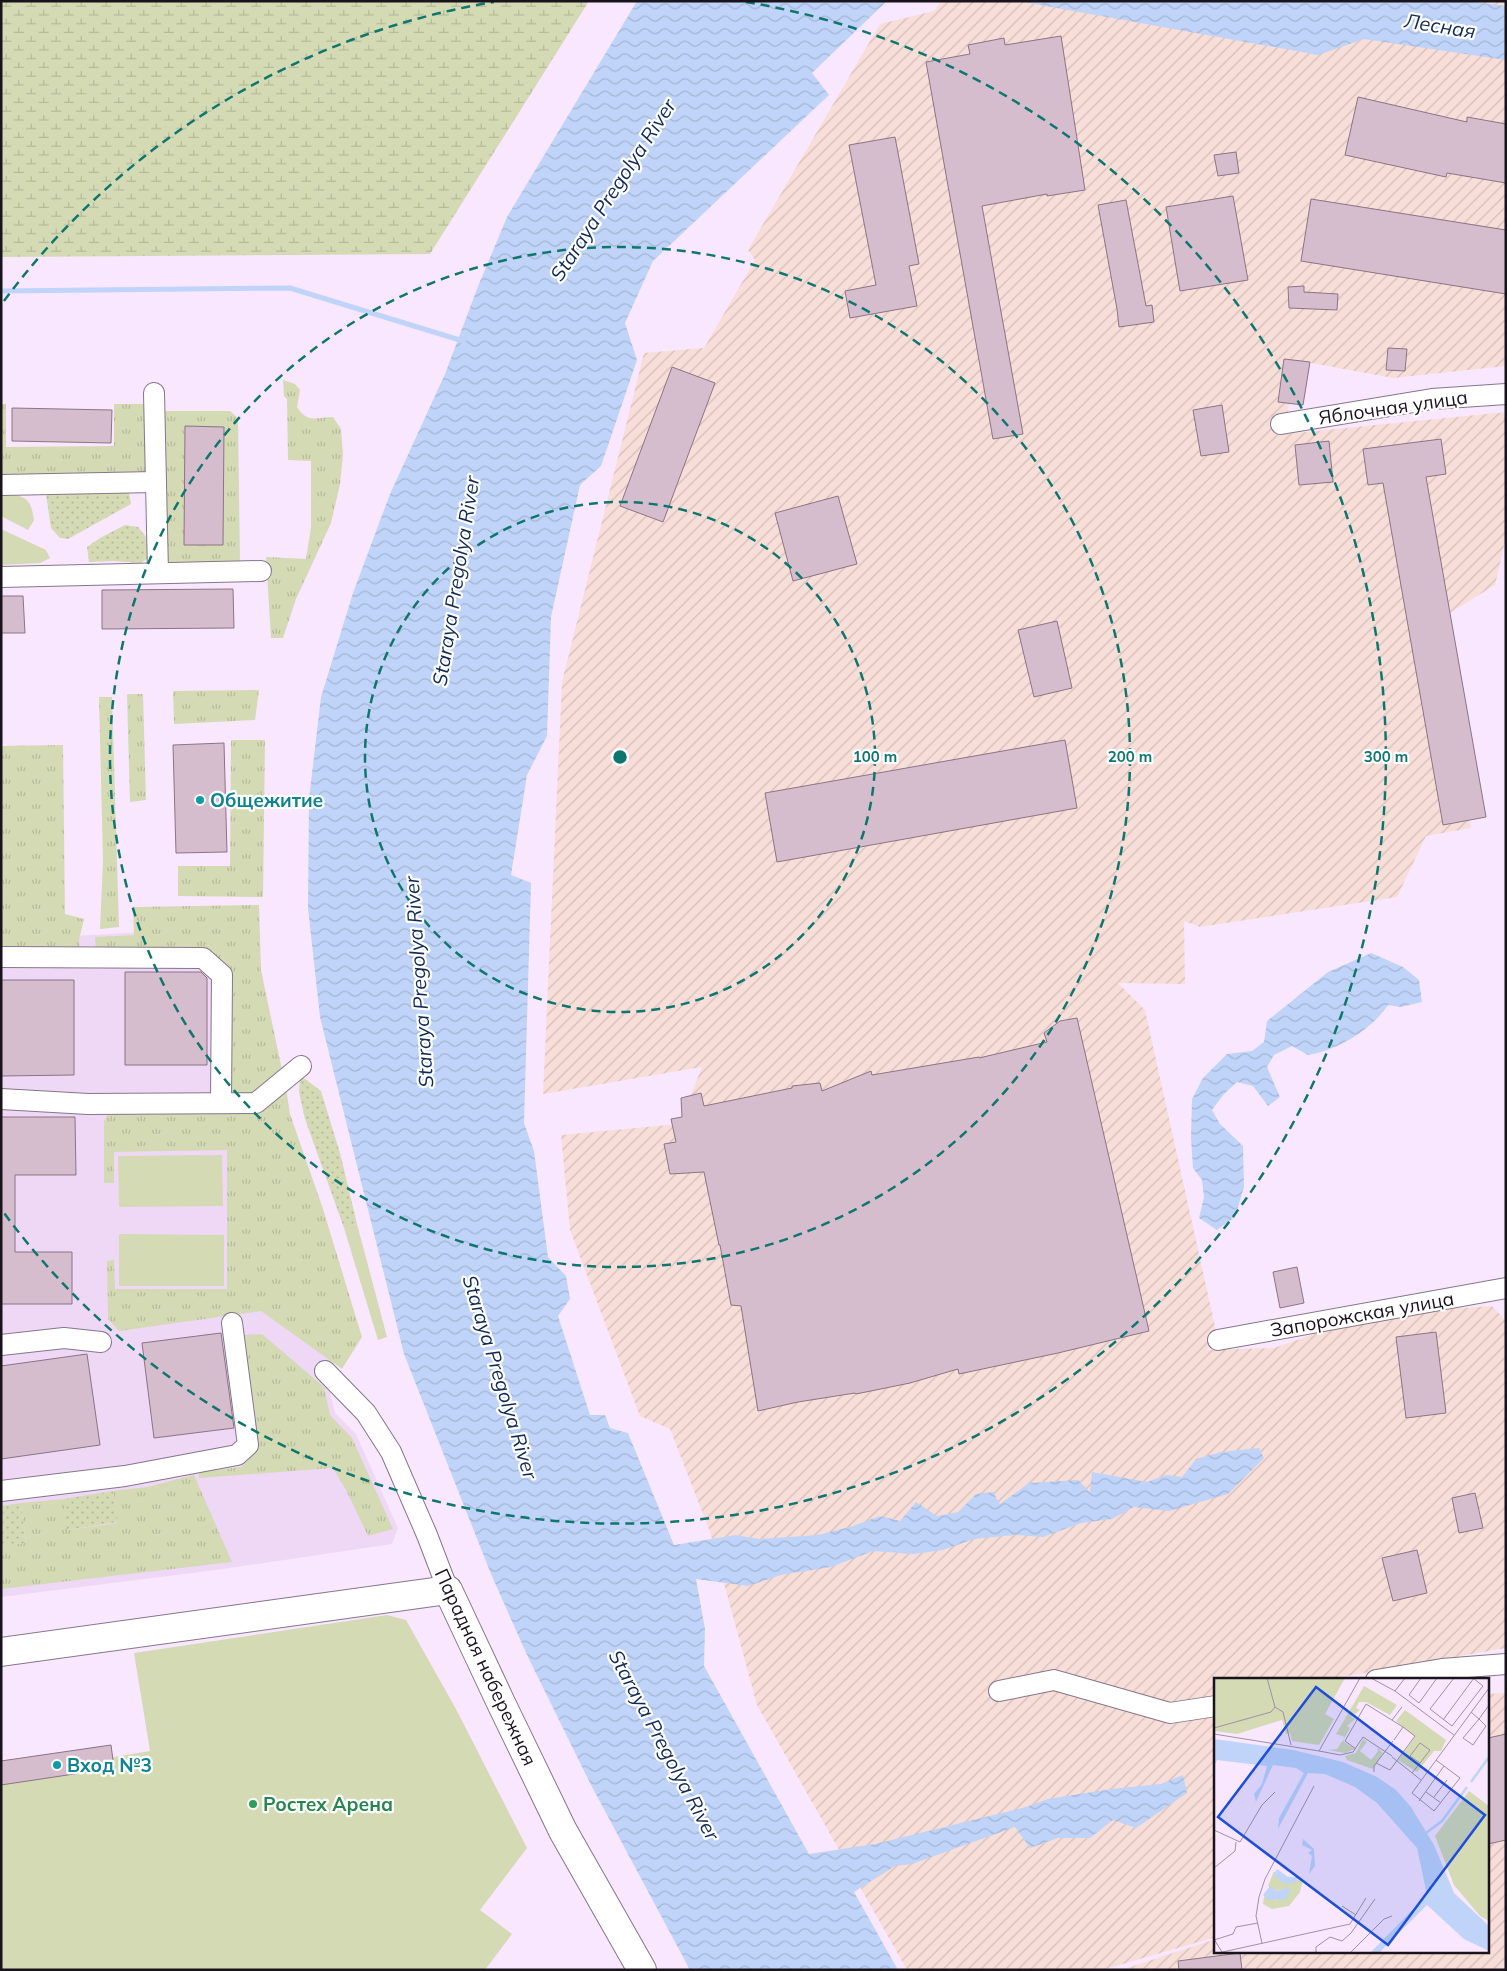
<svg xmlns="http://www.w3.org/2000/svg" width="1507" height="1971" font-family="Mulish,sans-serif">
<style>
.built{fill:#efd8f6}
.industrial{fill:url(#industrial-furrows)}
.grass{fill:url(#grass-tufts)}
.wetland{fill:url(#wetland-marsh)}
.park{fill:url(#park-dots)}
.garden{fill:#d4dab4}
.water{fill:url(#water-waves)}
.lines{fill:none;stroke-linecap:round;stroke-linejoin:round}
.stream{stroke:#bfd4f8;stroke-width:5}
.building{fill:#d6bdce;stroke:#8b7484}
.street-casing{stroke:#85768b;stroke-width:22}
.secondary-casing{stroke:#85768b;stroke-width:30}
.street{stroke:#fff;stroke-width:20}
.secondary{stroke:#fff;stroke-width:28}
.ring{fill:none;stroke:#0f766e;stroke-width:2.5;stroke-dasharray:9 6}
.culture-dot{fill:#0f9aa8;stroke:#fff;stroke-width:2}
.leisure-dot{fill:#2e9e5b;stroke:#fff;stroke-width:2}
.labels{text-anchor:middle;stroke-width:4.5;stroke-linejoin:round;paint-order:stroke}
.street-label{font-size:19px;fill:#19131b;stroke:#fff}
.culture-label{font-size:19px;font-weight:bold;fill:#0d838f;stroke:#fff;text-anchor:start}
.leisure-label{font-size:19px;font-weight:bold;fill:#27864d;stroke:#fff;text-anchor:start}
.water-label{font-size:20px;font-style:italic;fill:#112a55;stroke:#fff}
.inset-river{fill:none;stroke:#bfd4f8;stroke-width:2.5}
.inset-road{fill:none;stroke:#9f92a4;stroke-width:1}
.view{fill:#1d4ed8;fill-opacity:0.15;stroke:#1d4ed8;stroke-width:2.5}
.inset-edge{fill:none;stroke:#19131b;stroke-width:2.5}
.centre{fill:#0f766e;stroke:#fff;stroke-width:2.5}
.ring-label{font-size:15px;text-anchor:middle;font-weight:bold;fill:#0f766e;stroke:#fff;stroke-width:4.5;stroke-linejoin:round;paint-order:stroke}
</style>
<defs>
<pattern id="industrial-furrows" width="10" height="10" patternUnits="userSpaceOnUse" patternTransform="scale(1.25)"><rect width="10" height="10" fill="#f8ded8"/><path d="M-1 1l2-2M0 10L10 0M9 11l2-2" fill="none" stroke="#d4beb9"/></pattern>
<pattern id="grass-tufts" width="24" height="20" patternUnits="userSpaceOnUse" patternTransform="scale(1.25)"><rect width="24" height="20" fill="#d4dab4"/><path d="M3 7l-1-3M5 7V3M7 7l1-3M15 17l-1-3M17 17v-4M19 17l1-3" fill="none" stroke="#b5ba9a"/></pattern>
<pattern id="wetland-marsh" width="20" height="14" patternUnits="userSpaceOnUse" patternTransform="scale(1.25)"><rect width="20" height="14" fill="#d4dab4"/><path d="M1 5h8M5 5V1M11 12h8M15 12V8" fill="none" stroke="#b5ba9a"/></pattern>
<pattern id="park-dots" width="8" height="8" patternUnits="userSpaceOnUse" patternTransform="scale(1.25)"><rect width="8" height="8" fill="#d4dab4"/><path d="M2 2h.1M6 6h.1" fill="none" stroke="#b5ba9a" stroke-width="1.8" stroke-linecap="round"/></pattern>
<pattern id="water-waves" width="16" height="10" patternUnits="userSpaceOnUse" patternTransform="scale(1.25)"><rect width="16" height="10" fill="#bfd4f8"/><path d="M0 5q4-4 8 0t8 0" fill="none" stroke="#a4b5d4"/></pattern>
</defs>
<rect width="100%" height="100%" fill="#f9e7ff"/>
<polygon class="built" points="252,926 334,1350 325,1371 335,1413 356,1434 398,1528 392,1544 216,1570 1,1597 1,936 71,936"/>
<g class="industrial">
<polygon points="941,1 1506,1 1506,366 1393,378 1295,360 1285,434 1506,412 1506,537 1495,585 1435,622 1471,828 1426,836 1397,897 1200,927 1184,921 1185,984 1118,983 1145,1010 1218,1340 1206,1350 1274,1348 1329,1329 1436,1310 1492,1306 1506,1321 1506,1648 1325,1680 1216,1680 1216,1937 1102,1970 907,1970 757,1705 710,1532 670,1429 640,1416 570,1230 561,1135 679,1124 702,1067 543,1094 562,682 644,353 704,348 755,260 748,250 880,24 934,11"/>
<polygon points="1506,1693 1506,1970 1121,1970 1216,1939 1216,1952 1488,1952 1488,1694"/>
</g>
<g class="grass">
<path d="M283 380 295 384 300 390 297 407C308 424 316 417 333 417L341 429 343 455 340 484 331 523 296 599 283 638H271L266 557 306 559 311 528V461L288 460 287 399 284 396Z"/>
<polygon points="1,404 6,404 6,447 114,446 114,404 147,404 147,472 1,478"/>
<polygon points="163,411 230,411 238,418 240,565 171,566 165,559"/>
<polygon points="259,690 255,720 174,724 173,691"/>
<polygon points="127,694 143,694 146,800 130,802"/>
<polygon points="99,697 112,697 119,927 100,929 103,860"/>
<polygon points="231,740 265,740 263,897 178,896 178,866 230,866"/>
<polygon points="63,745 65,914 84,919 79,940 80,952 1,950 1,746"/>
<polygon points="259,905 261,970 282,1070 253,1098 230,1094 227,972 208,954 96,954 95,937 134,935 133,907"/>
<polygon points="286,1088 290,1114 323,1209 362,1337 342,1369 261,1311 119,1331 108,1319 107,1261 114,1260 115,1289 227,1289 227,1150 114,1152 114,1183 104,1183 104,1121 110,1110 256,1110"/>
<polygon points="262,1334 324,1387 330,1415 352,1438 393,1529 368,1536 347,1492 333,1468 199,1478 199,1472 241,1467 255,1453 242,1335"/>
<polygon points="194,1475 232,1562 1,1589 1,1546 26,1542 21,1503 63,1499 68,1530 117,1523 113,1491 147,1487"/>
</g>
<polygon class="wetland" points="1,1 589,1 430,254 1,257"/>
<g class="park">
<polygon points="129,492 131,504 68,539 60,538 51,528 46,494"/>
<polygon points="125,525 138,527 146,537 149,558 140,563 114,561 89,562 87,547 100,538"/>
<polygon points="300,1075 321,1091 340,1153 357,1224 344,1228 305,1119 299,1092"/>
<polygon points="113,1491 118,1522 67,1530 63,1499"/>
<polygon points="21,1503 26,1543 1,1546 1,1506"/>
</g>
<g class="garden">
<path d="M12 494C30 498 31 503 34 520L28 530 1 516V495Z"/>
<polygon points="1,529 46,550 50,558 40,563 1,565"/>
<polygon points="222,1155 223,1206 119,1207 118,1156"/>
<polygon points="357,1224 387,1337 378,1340 344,1228"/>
<polygon points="119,1234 224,1235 224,1286 119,1286"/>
<polygon points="387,1615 406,1620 456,1709 527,1848 480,1910 512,1934 485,1970 1,1970 1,1761 111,1745 113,1757 150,1751 134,1653"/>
</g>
<g class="water">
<polygon points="637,1 887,1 812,73 829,95 653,261 625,323 637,360 601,466 580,485 551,617 547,736 527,775 511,875 531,883 524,1123 534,1151 548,1257 566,1276 570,1299 558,1316 590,1415 605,1415 610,1428 628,1433 674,1545 736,1535 759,1539 818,1535 853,1526 880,1516 900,1521 916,1502 937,1516 958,1512 976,1494 993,1492 1000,1504 1029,1483 1078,1480 1090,1492 1092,1472 1147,1482 1166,1475 1182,1477 1196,1459 1221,1452 1259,1448 1264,1458 1228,1494 1169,1511 1134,1507 1112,1519 1081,1523 1043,1537 1015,1535 974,1539 943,1550 914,1554 873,1551 831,1567 781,1575 748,1586 696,1579 705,1629 704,1666 809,1854 875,1844 1026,1807 1048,1799 1111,1789 1161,1784 1183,1775 1187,1793 1136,1828 1113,1820 1090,1838 1058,1838 1030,1848 1015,1827 912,1864 895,1866 854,1892 898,1970 690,1970 591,1785 527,1655 491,1574 404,1354 320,1017 308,908 309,799 321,697 353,593 390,494 445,374 477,289 507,217"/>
<polygon points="1018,1 1467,1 1506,6 1506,60 1364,39 1318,55"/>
<path d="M1371 953 1403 967 1419 980 1422 1002 1401 1007 1388 1005C1371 1030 1338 1050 1308 1055L1292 1046 1274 1055 1267 1067 1280 1097 1268 1106 1253 1086 1237 1082 1224 1094 1212 1110 1220 1124 1243 1146 1244 1187 1235 1217 1217 1230 1199 1218 1204 1197 1202 1180 1193 1168 1191 1138 1192 1099 1203 1078 1227 1054 1252 1051 1264 1042 1267 1021 1328 972Z"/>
</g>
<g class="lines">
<polyline class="stream" points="1,291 290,288 463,341"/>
</g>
<g class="building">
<polygon points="1061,36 1085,190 1047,196 1047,194 982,206 1023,434 993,439 926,62 970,54 968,45 1004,38 1005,45"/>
<polygon points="1358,97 1467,122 1467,117 1506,124 1506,183 1447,173 1446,177 1345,155"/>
<polygon points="895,137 919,264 909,266 917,306 850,318 845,291 876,285 849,145"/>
<polygon points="1236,152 1239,173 1218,176 1214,155"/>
<polygon points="1233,196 1248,280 1180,291 1166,207"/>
<polygon points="1311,199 1506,230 1506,294 1301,261"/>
<polygon points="1126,200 1146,306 1152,305 1154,322 1119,327 1117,309 1098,205"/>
<polygon points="1304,286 1304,292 1338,294 1337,310 1289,308 1288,287"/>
<polygon points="1388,348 1407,349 1405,371 1386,370"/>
<polygon points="1284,359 1310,362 1303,405 1278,402"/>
<polygon points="672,367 715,383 663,522 620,506"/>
<polygon points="1222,405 1229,452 1201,456 1193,410"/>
<polygon points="12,408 112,410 111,443 12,441"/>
<polygon points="185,426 224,427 223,545 184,545"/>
<polygon points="1441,439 1446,474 1426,477 1486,817 1443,825 1383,483 1368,485 1363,449"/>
<polygon points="1329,441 1333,482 1299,485 1295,445"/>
<polygon points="838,496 857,564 793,581 775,513"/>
<polygon points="233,589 234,628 102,629 102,590"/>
<polygon points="1,596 23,596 25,633 1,633"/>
<polygon points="1057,621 1072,688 1034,697 1018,630"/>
<polygon points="1065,740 1077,808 777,862 765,793"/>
<polygon points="224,743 227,852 176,853 173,745"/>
<polygon points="125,972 201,972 207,978 207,1065 125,1065"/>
<polygon points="1,980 74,980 74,1075 1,1076"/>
<polygon points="1077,1018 1149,1331 1058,1353 959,1374 958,1369 910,1383 856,1394 855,1393 798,1402 758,1411 741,1306 731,1305 720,1245 719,1245 704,1172 670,1174 664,1144 676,1142 671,1119 682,1117 681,1098 701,1093 704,1106 792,1088 792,1086 820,1083 822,1091 871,1071 872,1075 979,1057 979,1058 1047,1042 1044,1033 1060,1021"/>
<polygon points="1,1117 75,1117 76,1175 15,1175 15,1252 72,1252 72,1304 1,1304"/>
<polygon points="1297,1267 1304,1303 1280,1308 1273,1272"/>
<polygon points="1436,1332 1446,1413 1406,1418 1396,1337"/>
<polygon points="221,1333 234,1428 154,1438 142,1343"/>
<polygon points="87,1354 100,1445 1,1459 1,1366"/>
<polygon points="1475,1493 1483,1528 1459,1533 1452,1498"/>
<polygon points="1417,1550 1427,1593 1393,1601 1382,1558"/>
<polygon points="1506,1734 1506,1840 1488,1844 1488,1738"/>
<polygon points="111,1745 114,1768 1,1785 1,1761"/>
<polygon points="1240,1953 1242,1970 1179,1970 1178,1961"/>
</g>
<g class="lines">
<g class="street-casing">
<g id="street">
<polyline points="154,393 158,573"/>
<polyline points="1281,424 1432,399 1506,394"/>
<polyline points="1,485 156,482"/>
<polyline points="1,577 261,571"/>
<polyline points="1,957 203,958 222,975 221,1102"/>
<polyline points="1,1099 88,1104 256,1103 301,1066"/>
<polyline points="1218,1340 1506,1288"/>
<polyline points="1,1345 64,1338 101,1342"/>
<polyline points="325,1371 366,1413 391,1452 427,1535 448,1590"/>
<polyline points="1,1491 125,1476 237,1455 248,1445 232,1323"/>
<polyline points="1376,1680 1442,1669 1506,1664"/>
<polyline points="999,1691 1054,1680 1170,1713 1216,1706"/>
</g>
</g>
<g class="secondary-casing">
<polyline id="secondary" points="1,1652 448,1590 501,1703 563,1831 642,1970"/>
</g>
<use href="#street" class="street"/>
<use href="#secondary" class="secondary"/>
</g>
<g class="ring">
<circle cx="620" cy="757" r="255"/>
<circle cx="620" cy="757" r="510"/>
<path d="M4 301A766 766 0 0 1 494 2M746 2A766 766 0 1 1 4 1213"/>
</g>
<g class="culture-dot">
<circle cx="200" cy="800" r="5"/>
<circle cx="57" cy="1765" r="5"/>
</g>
<circle class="leisure-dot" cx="253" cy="1804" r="5"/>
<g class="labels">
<g class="street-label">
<text transform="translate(1393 407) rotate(-8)" y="7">Яблочная улица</text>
<text transform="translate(1362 1314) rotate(-10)" y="7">Запорожская улица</text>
<text transform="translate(486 1667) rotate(65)" y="7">Парадная набережная</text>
</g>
<g class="culture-label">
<text x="210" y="807">Общежитие</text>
<text x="67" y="1772">Вход №3</text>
</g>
<g class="leisure-label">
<text x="263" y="1811">Ростех Арена</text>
</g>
<g class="water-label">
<text transform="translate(1440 26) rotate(9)" y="7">Лесная</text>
<text transform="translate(613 190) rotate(-57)" y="7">Staraya Pregolya River</text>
<text transform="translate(456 581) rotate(-81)" y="7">Staraya Pregolya River</text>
<text transform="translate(419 982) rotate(-94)" y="7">Staraya Pregolya River</text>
<text transform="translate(500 1377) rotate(73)" y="7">Staraya Pregolya River</text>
<text transform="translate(664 1745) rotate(62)" y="7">Staraya Pregolya River</text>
</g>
</g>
<g transform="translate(1214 1678)">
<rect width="275" height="275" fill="#f9e7ff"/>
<path d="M150 8 183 27 176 37 152 24H145L142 30 146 32 137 39 141 41 133 48 136 50 129 63 141 71 131 75 114 72 123 71 131 59 122 56ZM191 32 232 62 227 73H220L203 94 184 82 201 59 182 43ZM149 61 153 64 146 73 157 82 164 73 163 69 169 75 159 91 133 82 131 78 142 75Z" fill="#d4dab4"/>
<path d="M255 113 275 128V243L266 238 240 207 221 158ZM60 193 67 204 89 201 86 214 75 228 58 231 49 226 50 219 62 222 71 211 62 213 54 208Z" fill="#d4dab4"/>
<path d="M0 0H131L111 36 120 41 105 67 78 63 76 55 72 56 68 42 23 56 0 53Z" fill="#d4dab4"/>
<path d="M0 61 79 72 129 84 163 99 182 112 197 129 220 167 240 215 275 248V273L250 261 213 227 165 275H156L213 217 203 170 163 125 141 109 111 96 94 95 64 151 65 140 90 95 82 90 59 87 42 124 40 116 48 106 53 88 3 82 0 89ZM89 161 100 171 101 188 95 196 98 178 94 175 98 172 88 167ZM63 191 74 199H83L84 203 74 206 67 204 60 196ZM56 208 62 213 74 210 76 213 72 221 54 222 49 217Z" fill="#bfd4f8"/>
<path class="inset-river" d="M257 104 275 79M212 155 228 143 253 109"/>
<path class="inset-road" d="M157 0 181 13 191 0M207 0 195 17 205 25 223 0M240 0 216 31 238 48 269 8 259 0M181 13 240 57M61 29 69 34 77 67M257 34 265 41 249 60 259 67 272 48 265 41 275 27M178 42 188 29M229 42 260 0M0 50 57 34 61 29 53 0M0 56 105 73 146 0M142 71 131 63 152 26 189 49M105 73 126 77 139 74 149 59 178 78M178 79 207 102M222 82 246 100 220 133 198 115 275 10M162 85 176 92 201 58 189 49 180 62M160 94V88L179 63M198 95 206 85 216 72 206 65 196 78 206 85M212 114 227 125M220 119 233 102M205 123 230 88M0 152 26 164 48 127 61 114M0 190 21 173 22 164M128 228 142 237M0 261 8 274M0 262 19 256 22 249 44 245M48 265 42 238 45 219 51 201 100 108M4 275 136 246 152 220M102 275V269L116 259 128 263 137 255 161 221M136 275 170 241 178 238"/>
<path class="view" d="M102 9 271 137 174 267 4 139Z"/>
<rect width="275" height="275" class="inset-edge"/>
</g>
<circle cx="620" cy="757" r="8" class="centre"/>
<g class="ring-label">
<text x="875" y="762">100 m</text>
<text x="1130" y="762">200 m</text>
<text x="1386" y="762">300 m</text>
</g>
<rect width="1507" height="1971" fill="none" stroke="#19131b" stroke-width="5"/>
</svg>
